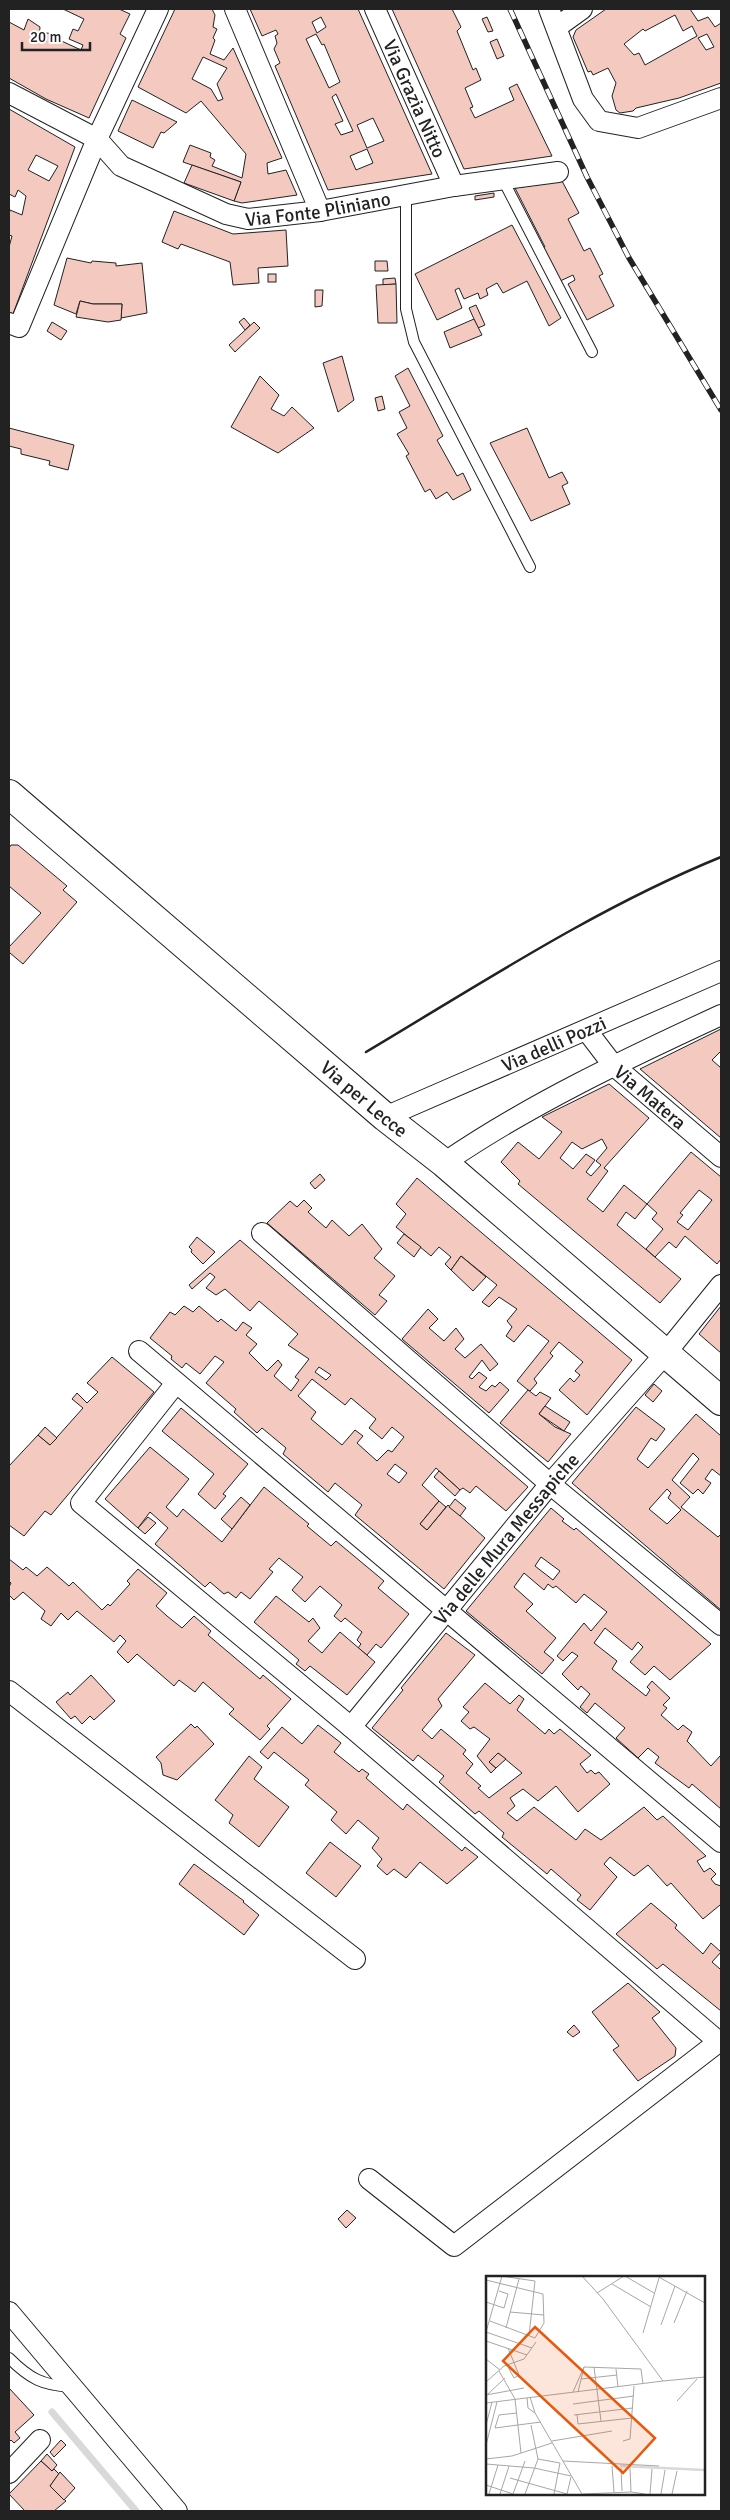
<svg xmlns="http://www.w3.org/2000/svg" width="730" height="2520" font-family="Signika,sans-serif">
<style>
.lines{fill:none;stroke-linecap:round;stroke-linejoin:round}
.stream{stroke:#d9d9d9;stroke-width:7}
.building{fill:#f3c9c0;stroke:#222;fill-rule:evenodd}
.lane-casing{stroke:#222;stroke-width:12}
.street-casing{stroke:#222;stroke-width:22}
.secondary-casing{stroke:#222;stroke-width:30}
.lane{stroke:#fff;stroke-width:10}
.street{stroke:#fff;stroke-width:20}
.secondary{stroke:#fff;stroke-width:28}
.rail-casing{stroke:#222;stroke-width:5.5}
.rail{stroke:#fff;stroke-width:4;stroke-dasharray:11;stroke-linecap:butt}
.wall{stroke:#222;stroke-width:2.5}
.labels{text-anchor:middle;stroke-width:4;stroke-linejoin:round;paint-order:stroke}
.street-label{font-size:19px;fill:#222;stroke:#fff}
.inset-river{fill:none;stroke:#d9d9d9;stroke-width:2.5}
.inset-road{fill:none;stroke:#a7a7a7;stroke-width:1}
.view{fill:#e8590c;fill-opacity:0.15;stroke:#e8590c;stroke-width:2.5}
.inset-edge{fill:none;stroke:#222;stroke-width:2.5}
</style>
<rect width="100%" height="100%" fill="#fff"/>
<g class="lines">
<polyline class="stream" points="52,2412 136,2511"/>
</g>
<g class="building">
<polygon points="63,9 119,9 130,14 120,34 126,38 89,118 46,99 9,78 9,22 24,30 28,19 40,27 39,38 46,42 46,33 55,34 55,38 81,50 83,45 69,39 73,29 78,31 84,19"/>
<path d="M175 9H212L215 15 213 27 217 29 213 38 215 40 210 54 224 60 233 48 282 158 267 163 268 174 286 170 297 195 242 203 234 201 241 182 183 162 190 145 211 153 210 157 215 160 212 166 242 178 246 154 201 101 186 113 138 87ZM203 57 227 68 217 84 223 99 218 101 211 89 192 79Z"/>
<path d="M250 9H358L432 174 328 190 275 66 280 63 274 49 277 43 275 36 278 34 276 30 262 36ZM321 17 326 27 317 33 312 22ZM316 34 322 45 324 44 340 82 329 88 306 39ZM336 94 353 131 341 135 335 124 343 121 332 97ZM373 118 384 141 367 148 357 125ZM367 149 373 163 356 170 350 156Z"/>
<polygon points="392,9 452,9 461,27 457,31 473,70 476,68 481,80 465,88 473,107 470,108 475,118 514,100 509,88 517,84 552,156 464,169"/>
<path d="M606 9H690L698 21 708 17 715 27 721 23V83L679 98 636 108 633 111 620 113 616 110 612 96 616 83 608 68 593 75 591 71 588 72 573 37 576 30ZM675 15 683 31 692 26 697 36 645 65 639 53 634 55 624 44 643 29 645 31ZM707 34 714 47 706 50 698 38Z"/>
<polygon points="487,17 493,31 488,32 482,19"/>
<polygon points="497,39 504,56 497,59 490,42"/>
<polygon points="132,100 177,122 164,133 161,132 153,148 118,131"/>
<path d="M9 109 75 147 13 314 9 312V247L12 236 9 235V215L10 210 22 215 26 196 18 190 15 197 9 194ZM36 155 58 166 49 181 28 170Z"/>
<polygon points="192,165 241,182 234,201 184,183"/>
<polygon points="562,181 579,213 568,219 584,251 590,248 603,274 599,276 614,306 587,320 568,284 575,280 573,275 558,282 541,249 545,247 515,188"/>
<polygon points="494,193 494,197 475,200 475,196"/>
<polygon points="174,211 233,234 286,230 288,266 258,268 259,283 233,285 230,262 181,244 178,249 162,242"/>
<polygon points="512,225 561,318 549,326 527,281 503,293 497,283 486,289 488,295 480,299 478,293 464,299 459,288 455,290 462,308 437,320 415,274"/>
<polygon points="67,258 91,263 92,261 116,263 116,266 142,263 147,313 121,318 122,304 93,304 80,301 76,314 54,305"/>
<polygon points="375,261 387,261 388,271 375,271"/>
<rect x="268" y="274" width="8" height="8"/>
<polygon points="395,278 396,284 383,285 383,279"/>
<polygon points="396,284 397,323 378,323 376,285"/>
<polygon points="315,290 323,290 322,306 315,307"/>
<polygon points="80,301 93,304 122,304 121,320 108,322 76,317"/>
<polygon points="476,305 485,325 478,328 469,308"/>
<polygon points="244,318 250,325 245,330 239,322"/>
<polygon points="474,319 482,335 450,348 444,332"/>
<polygon points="52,322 67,331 61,340 47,331"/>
<polygon points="254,322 260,328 235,352 229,345"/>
<polygon points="342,356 354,400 338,412 323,363"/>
<polygon points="408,368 443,436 437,440 457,476 463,473 471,490 453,500 447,492 436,499 430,489 425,492 406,456 409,454 397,434 407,428 399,412 410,406 395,376"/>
<polygon points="260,376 279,395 271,409 284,416 292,407 314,428 278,453 231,427"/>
<polygon points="382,396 385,409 378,411 375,398"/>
<polygon points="9,428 74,445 68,470 49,465 50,461 21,454 21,449 9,446"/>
<polygon points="527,428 549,478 562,472 568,483 562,486 570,504 531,521 490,443"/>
<polygon points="11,845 18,845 67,886 63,890 77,902 23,964 10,953 9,955 9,947 41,913 9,886 9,848"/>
<polygon points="721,1029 721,1051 712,1060 721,1068 721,1138 640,1069"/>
<path d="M609 1084 649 1118 604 1168 608 1171 587 1199 603 1212 624 1185 647 1204 635 1219 626 1212 617 1225 681 1279 660 1303 518 1184 520 1181 501 1162 518 1142 539 1159 562 1132 542 1117ZM602 1139 607 1148 596 1161 601 1165 591 1176 586 1172 595 1160 586 1154 573 1169 560 1158 572 1142 582 1149Z"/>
<path d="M691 1152 721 1177V1259L717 1264 685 1236 676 1248 669 1242 655 1257 646 1249 663 1229 652 1219 657 1213 647 1204ZM699 1190 712 1200 688 1230 677 1222 683 1215 680 1213Z"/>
<polygon points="320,1174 325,1180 315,1189 310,1183"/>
<polygon points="417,1178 632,1360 587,1415 559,1390 570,1378 574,1382 580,1375 575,1371 583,1362 559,1342 550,1353 553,1356 534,1379 537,1383 530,1391 528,1390 517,1381 549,1341 528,1325 514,1342 506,1336 512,1327 507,1321 517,1309 499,1297 489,1307 482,1302 497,1285 461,1256 451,1270 445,1264 451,1257 439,1247 431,1256 396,1227 406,1214 396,1204"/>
<polygon points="304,1200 312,1208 308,1212 326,1228 332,1220 349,1236 362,1224 382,1249 374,1258 395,1276 379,1295 387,1301 375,1315 267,1223 290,1201 297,1207"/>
<polygon points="404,1234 421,1247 414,1257 397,1243"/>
<polygon points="197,1237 215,1252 203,1264 191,1252 192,1250 189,1247"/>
<path d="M240 1240 528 1487 506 1511 476 1486 470 1493 463 1488 460 1490 436 1468 422 1485 439 1501 420 1524 427 1530 448 1505 485 1538 444 1589 355 1515 362 1505 335 1483 328 1492 283 1454 286 1448 262 1428 257 1433 234 1412 236 1409 206 1383 224 1362 215 1356 200 1374 186 1363 182 1368 171 1359 172 1356 150 1338 170 1312 175 1315 184 1306 193 1312 199 1306 218 1322 221 1319 236 1331 243 1322 252 1328 246 1335 257 1344 249 1353 267 1371 278 1360 282 1365 274 1376 291 1391 299 1380 295 1377 309 1359 288 1345 298 1334 259 1301 250 1311 225 1289 216 1295 206 1288 215 1277 210 1273 192 1289 189 1285ZM319 1367 331 1375 326 1380 315 1372ZM312 1379 345 1405 351 1398 376 1419 369 1428 382 1439 392 1427 404 1437 392 1452 388 1450 377 1461 357 1443 363 1436 355 1430 342 1445 311 1419 316 1412 298 1396ZM395 1464 407 1473 399 1483 387 1474Z"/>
<polygon points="461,1256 486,1277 473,1291 451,1270"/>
<polygon points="721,1306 721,1353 699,1334"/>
<polygon points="428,1309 438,1319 429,1328 444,1341 456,1328 464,1339 455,1349 465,1358 481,1344 498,1364 490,1371 482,1360 469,1377 472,1379 479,1372 487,1378 479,1387 486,1391 492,1385 495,1387 500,1382 509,1390 489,1413 402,1339"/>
<polygon points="112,1357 154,1392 51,1515 45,1511 24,1536 9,1525 9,1466 38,1435 50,1445 83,1408 72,1399 77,1393 87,1403 98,1392 87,1383"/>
<polygon points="654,1384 662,1391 653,1402 645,1395"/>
<polygon points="528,1390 536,1396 540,1392 551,1398 539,1414 555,1427 571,1434 548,1462 500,1423"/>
<polygon points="545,1406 570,1422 564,1431 539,1414"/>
<path d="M636 1407 665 1429 656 1441 651 1438 637 1459 648 1468 696 1414 721 1436V1476L712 1469 705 1479 711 1483 703 1494 698 1489 693 1494 680 1483 699 1459 693 1453 672 1480 690 1497 681 1507 718 1537 721 1534V1610L572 1483ZM667 1489 671 1493 668 1498 681 1510 667 1524 649 1509Z"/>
<polygon points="181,1408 248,1464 223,1494 226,1496 215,1509 198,1494 214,1474 162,1431"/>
<polygon points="45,1427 57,1438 50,1445 38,1435"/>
<polygon points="150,1447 189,1479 166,1507 177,1517 183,1509 222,1542 264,1487 309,1524 307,1526 331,1546 336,1541 384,1581 378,1588 409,1614 381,1648 376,1644 367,1655 358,1648 361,1644 357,1640 362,1632 345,1618 341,1622 334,1616 342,1605 320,1586 305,1602 292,1590 303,1577 279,1558 269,1569 273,1572 250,1599 241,1592 236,1598 228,1592 224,1594 210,1582 205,1587 155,1544 168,1528 150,1512 138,1528 105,1499"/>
<polygon points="439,1471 460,1490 455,1496 434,1477"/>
<polygon points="241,1497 250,1505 232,1529 221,1519"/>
<polygon points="455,1499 466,1508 460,1516 449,1507"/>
<polygon points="439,1501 446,1507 427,1530 420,1524"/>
<path d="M551 1508 564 1519 562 1521 574 1530 576 1528 711 1644 670 1680 654 1666 645 1675 630 1662 643 1647 638 1642 632 1650 605 1628 594 1643 617 1661 612 1669 646 1696 650 1690 647 1687 652 1681 670 1698 663 1705 667 1708 661 1715 678 1730 683 1725 692 1732 687 1741 711 1766 720 1756 721 1757V1809L692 1784 689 1788 655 1763 659 1757 648 1748 638 1758 616 1738 625 1728 595 1703 587 1713 580 1707 590 1694 581 1686 578 1690 562 1674 578 1656 572 1652 563 1661 557 1656 584 1623 591 1631 607 1612 584 1594 576 1603 556 1586 553 1588 548 1584 544 1590 524 1573 514 1587 533 1604 526 1611 556 1638 544 1652 554 1660 542 1674 466 1611ZM541 1557 560 1571 553 1580 535 1566Z"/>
<polygon points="148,1517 156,1523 145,1534 138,1528"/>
<polygon points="9,1559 23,1570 26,1567 37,1576 47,1567 69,1586 73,1582 102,1610 108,1604 110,1606 130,1584 127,1581 138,1569 167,1593 156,1606 167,1616 182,1628 194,1616 211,1631 208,1635 260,1679 263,1675 291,1699 267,1726 270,1729 260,1740 229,1714 234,1709 203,1682 195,1692 179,1680 174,1686 137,1654 128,1663 117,1652 126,1641 120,1635 114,1642 77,1611 68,1620 61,1613 51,1626 41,1619 45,1611 23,1592 14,1600 9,1595 9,1587 11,1583 9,1581"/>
<polygon points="276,1596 309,1622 313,1618 320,1628 308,1641 322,1653 340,1632 375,1662 347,1695 310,1666 305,1671 296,1664 299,1660 254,1622"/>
<polygon points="446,1633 475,1655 438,1699 442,1706 422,1730 432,1739 441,1729 466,1750 463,1754 473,1764 466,1773 481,1786 478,1788 489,1798 522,1773 498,1753 489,1762 496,1768 491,1773 477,1756 490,1739 474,1727 470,1729 461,1721 469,1712 463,1707 485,1683 510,1704 519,1695 524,1699 517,1710 545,1734 549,1729 554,1734 560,1729 591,1755 580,1764 587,1773 591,1770 595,1774 599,1772 610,1784 578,1812 556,1786 538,1801 523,1789 510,1798 515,1806 507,1813 517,1821 534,1807 576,1840 585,1829 601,1840 644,1807 657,1820 663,1816 706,1856 697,1861 704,1872 710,1868 716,1874 711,1879 715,1884 721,1886 721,1906 720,1905 703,1919 671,1883 667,1886 648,1865 634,1876 610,1857 604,1864 617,1877 590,1910 577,1900 581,1895 551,1869 547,1874 502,1837 504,1833 479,1811 475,1814 439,1782 444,1776 418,1755 413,1761 372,1728 403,1690 401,1688"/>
<polygon points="91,1675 115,1701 94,1720 90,1716 82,1724 75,1716 71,1719 56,1702 68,1692 70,1695"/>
<polygon points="191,1724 195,1728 197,1726 214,1744 177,1780 163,1775 161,1763 156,1757"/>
<polygon points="318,1725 341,1743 334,1752 359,1772 362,1769 369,1774 366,1778 403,1810 407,1804 462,1851 465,1847 478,1857 447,1884 420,1862 406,1878 394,1869 387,1875 377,1866 382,1859 372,1848 379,1838 358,1820 346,1834 331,1820 337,1812 305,1785 309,1780 274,1752 268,1759 260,1752 282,1727 302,1744"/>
<polygon points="498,1753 506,1759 496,1768 489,1762"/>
<polygon points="249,1756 262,1767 254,1779 289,1807 259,1847 229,1823 233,1815 215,1800"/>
<polygon points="330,1842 361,1866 336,1897 306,1873"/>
<polygon points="194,1864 244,1901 243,1902 259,1915 244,1935 179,1884"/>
<polygon points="651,1903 677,1925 675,1928 703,1954 711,1943 721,1952 712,1962 720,1969 721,1967 721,2011 663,1964 657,1969 616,1934"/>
<polygon points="628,1983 660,2012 652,2018 676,2048 675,2056 638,2081 613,2050 619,2046 592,2012"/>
<polygon points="574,2025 580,2032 573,2037 567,2032"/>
<polygon points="347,2210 356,2218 346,2228 338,2219"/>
<polygon points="9,2388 34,2415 15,2432 20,2438 14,2443 11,2440 9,2442"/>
<polygon points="61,2440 66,2445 54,2457 50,2452"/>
<polygon points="47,2454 57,2465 52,2471 41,2461"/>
<polygon points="41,2461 52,2471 54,2469 59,2474 50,2486 66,2501 54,2511 25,2511 9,2494"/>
<polygon points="60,2472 75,2488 64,2500 50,2486"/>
</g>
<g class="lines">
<g class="lane-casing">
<g id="lane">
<polyline points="503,180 592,352"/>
<polyline points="406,195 406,309 414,342 530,567"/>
<path d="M9 2358C30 2379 42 2385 71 2387"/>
</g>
</g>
<g class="street-casing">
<g id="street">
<polyline points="235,9 320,211"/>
<path id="s1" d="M375 9 454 186"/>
<polyline points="549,9 583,99 599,121 638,128 721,98"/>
<polyline points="557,27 582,9"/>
<path id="s2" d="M9 93 97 139 121 166 226 214 248 219 320 211 454 186 558 172"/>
<polyline points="9,323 19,327 97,139 158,9"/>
<path id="s3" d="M587 1031 613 1065 721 1157"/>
<path id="s4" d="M385 1117 721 971"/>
<path d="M444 1163C530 1104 626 1059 721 1015"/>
<polyline points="262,1233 550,1484 721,1625"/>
<polyline points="139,1351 721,1842"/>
<polyline points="176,1383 81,1503 351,1727 719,2042"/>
<polyline points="9,1691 355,1959"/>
<path id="s5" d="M351 1727 550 1484 665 1354 721 1285"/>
<polyline points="369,2179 454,2246 721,2040"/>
<polyline points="9,2312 177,2511"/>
<polyline points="9,2473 40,2440"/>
</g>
</g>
<g class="secondary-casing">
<g id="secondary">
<path id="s6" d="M9 794 385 1117 444 1163 721 1401"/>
</g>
</g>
<use href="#lane" class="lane"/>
<use href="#street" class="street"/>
<use href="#secondary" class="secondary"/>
<g class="rail-casing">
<polyline id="rail" points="510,9 587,177 629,258 721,410"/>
</g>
<use href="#rail" class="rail"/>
<path class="wall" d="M366 1052C482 983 596 908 721 857"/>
</g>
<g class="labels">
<g class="street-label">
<text dy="7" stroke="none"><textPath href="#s1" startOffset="98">Via Grazia Nitto</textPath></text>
<text dy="7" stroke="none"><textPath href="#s2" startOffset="344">Via Fonte Pliniano</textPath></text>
<text dy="7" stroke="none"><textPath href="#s4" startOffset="184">Via delli Pozzi</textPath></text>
<text dy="7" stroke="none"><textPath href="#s3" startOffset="92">Via Matera</textPath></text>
<text dy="7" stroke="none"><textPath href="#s6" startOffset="468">Via per Lecce</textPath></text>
<text dy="7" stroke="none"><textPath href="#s5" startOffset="244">Via delle Mura Messapiche</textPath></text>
</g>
</g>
<g transform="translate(486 2276)">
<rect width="219" height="219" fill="#fff"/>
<path class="inset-river" d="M134 190 219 194"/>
<path class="inset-road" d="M15 0 49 5 43 60M96 0 117 23 177 105 219 101M139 0 168 17M171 0 219 27M0 4 57 18 58 47 49 62 4 45M126 8 165 31M111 17 138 0M0 26 18 32 22 18 13 15M24 36 58 39M188 47 201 15M175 49 189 10M20 52 33 3M0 56 16 0M0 56 46 72M157 57 173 2M0 65 41 79M0 83 14 94M21 89 28 102 33 99 22 72M98 91 155 93 157 108M108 91 115 145M130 93 132 111M13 95 29 123 35 177M95 103 131 99M0 106 18 90 38 83 50 66M87 116 98 91 92 116M2 118 19 102M0 119 38 112M44 121 49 137 96 218M41 122 42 132 49 137M191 125 211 103M0 127 177 105M87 128 148 120M31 137 13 139 9 152 55 146M91 138 92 148 146 142M88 139 147 132M0 149 6 126M45 149 52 183 74 187 68 218M66 165 126 155M137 165 144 163 148 110M0 169 11 126M0 183 26 180 66 167M77 185 173 190M0 188 48 192 85 200M126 190 128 216M135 192 136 215M144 192 145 216M24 202 81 218 85 201M0 209 27 218M3 218 12 189M14 218 23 190M27 218 39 185M39 218 52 183M97 218 145 216 159 218M164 218 166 193M175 218 179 194M186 218 191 195"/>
<path class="view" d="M49 51 169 162 137 197 17 85Z"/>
<rect width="219" height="219" class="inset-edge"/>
</g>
<rect width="730" height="2520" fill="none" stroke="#222222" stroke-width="20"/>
<path d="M22 42v8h68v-8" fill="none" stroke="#222222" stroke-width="2.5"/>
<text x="30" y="42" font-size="15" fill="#222222" stroke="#ffffff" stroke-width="4" paint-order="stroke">20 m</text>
</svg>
